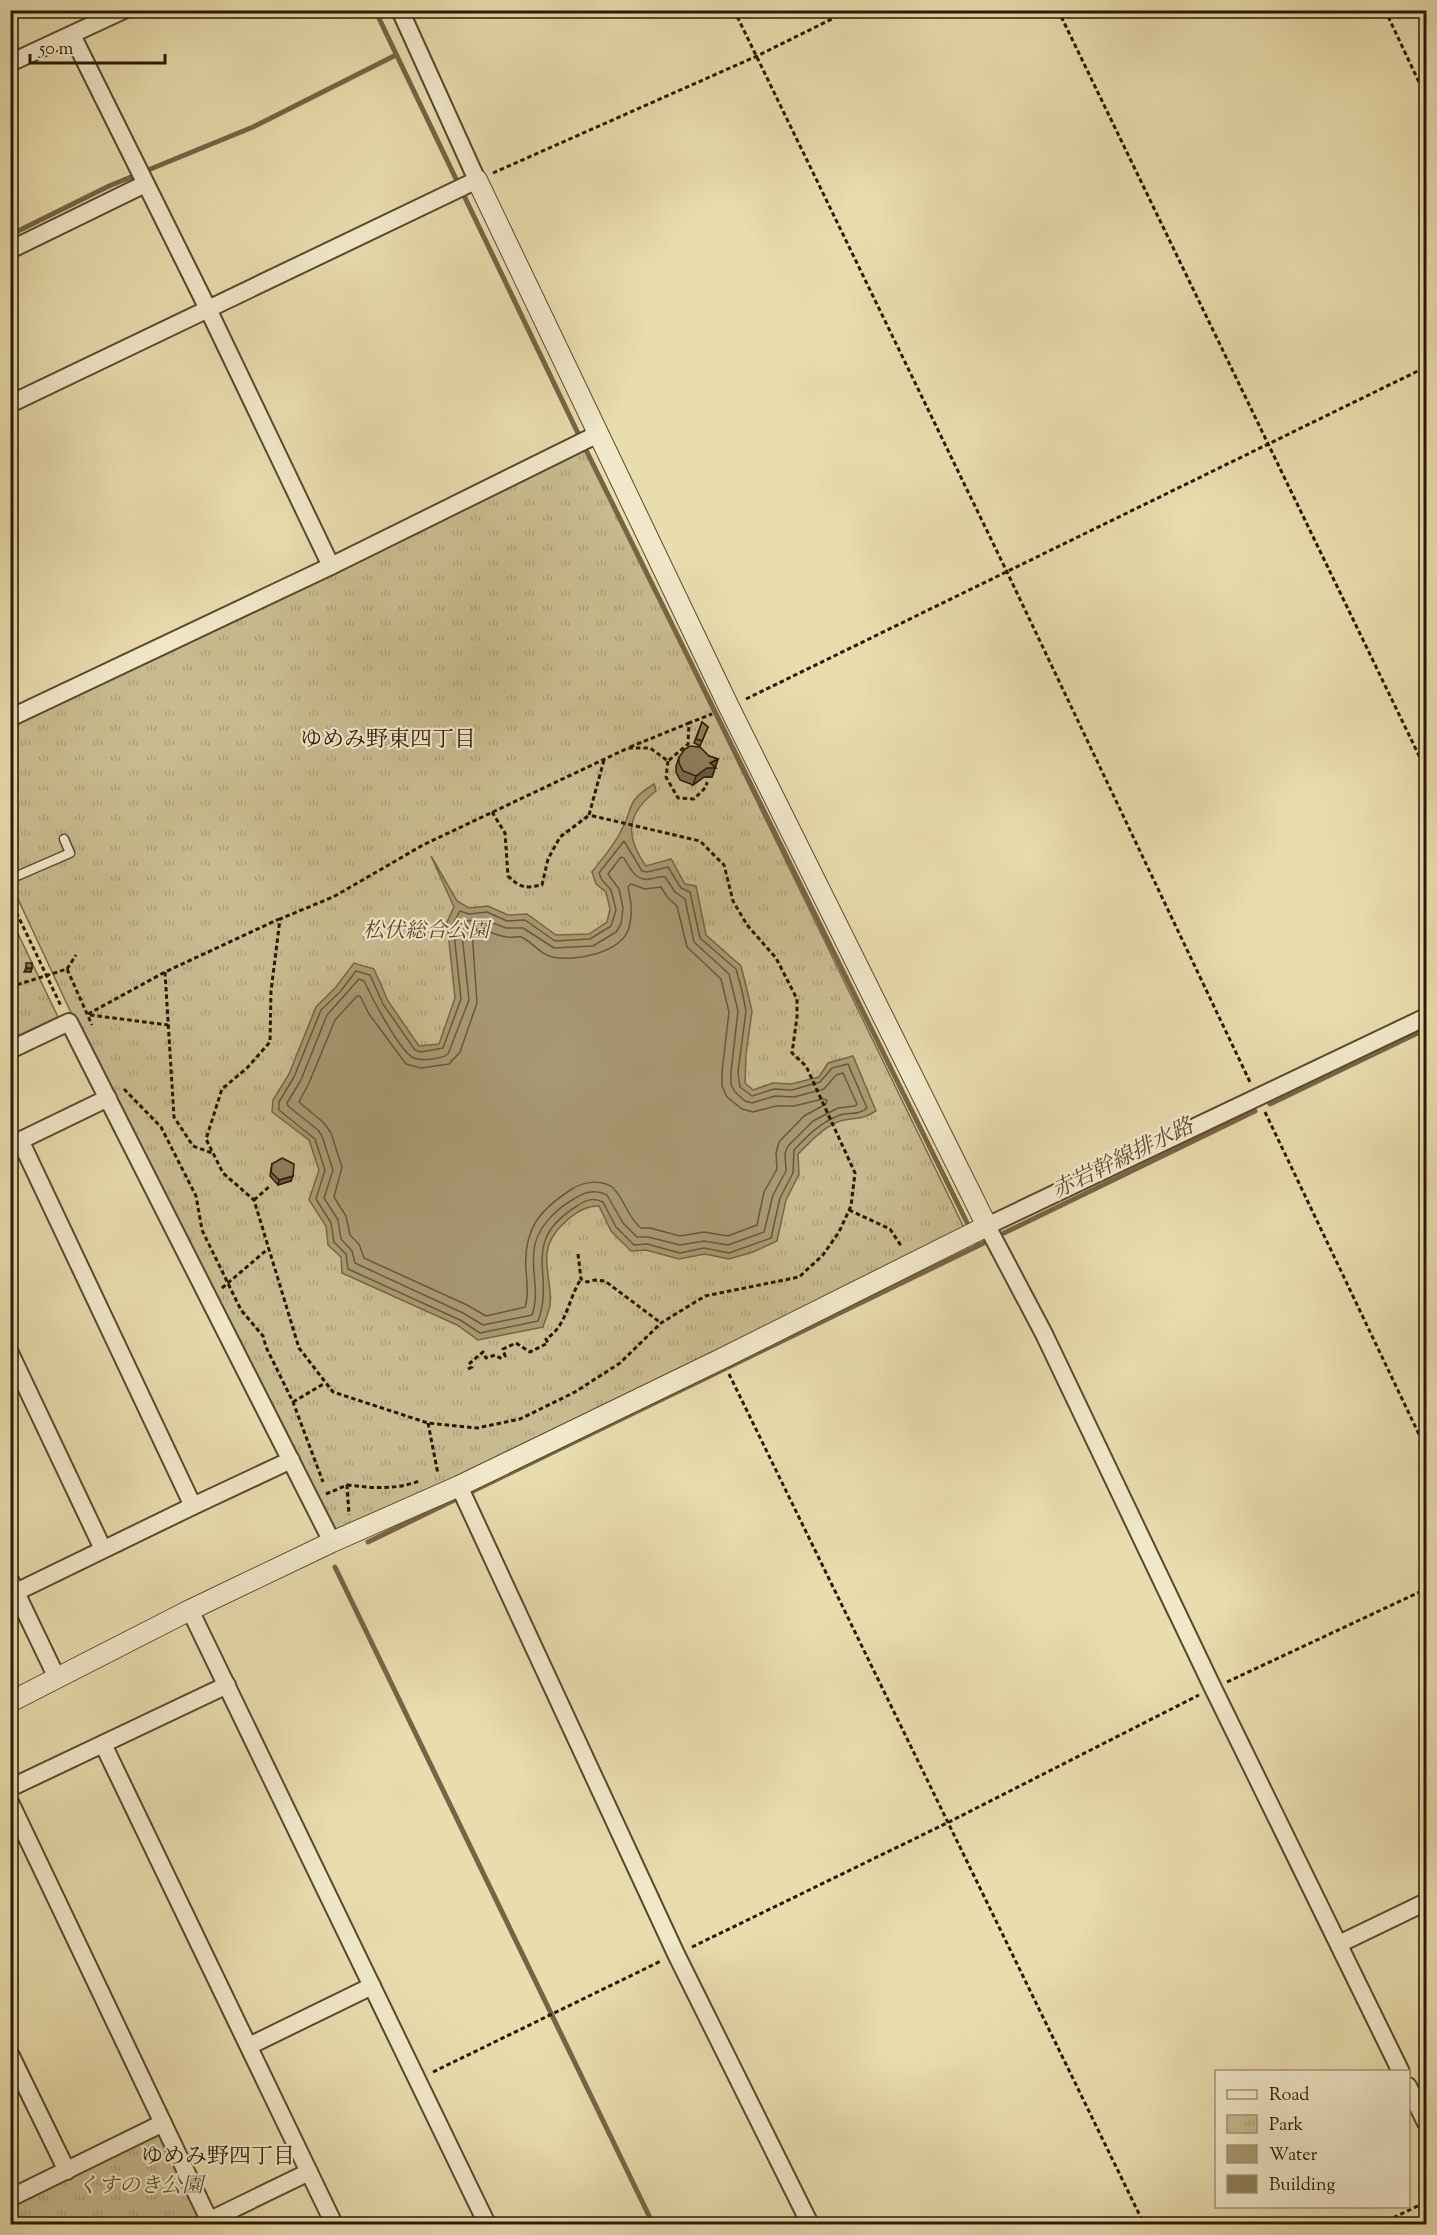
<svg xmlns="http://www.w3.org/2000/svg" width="1437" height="2235" font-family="'Sorts Mill Goudy','Noto Serif JP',serif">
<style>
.park{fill:url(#park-tufts);stroke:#7a6a48;stroke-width:1.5}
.water{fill:#a89973;stroke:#766545;stroke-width:1.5}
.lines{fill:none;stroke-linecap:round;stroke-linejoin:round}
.shore{stroke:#69583a;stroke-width:1.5}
.stream{stroke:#766545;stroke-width:5}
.service-casing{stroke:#5a492c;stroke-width:11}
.minor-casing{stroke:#5a492c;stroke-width:20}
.tertiary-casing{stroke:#5a492c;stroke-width:22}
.path{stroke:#2a1801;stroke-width:3;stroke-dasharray:4.5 3;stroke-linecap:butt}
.service{stroke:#f1e8ca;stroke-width:8}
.minor{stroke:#f1e8ca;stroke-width:16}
.tertiary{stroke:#f1e8ca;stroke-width:20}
.wall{fill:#796c4d;stroke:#2a1801;stroke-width:1.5}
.shaded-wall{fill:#63583f;stroke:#2a1801;stroke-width:1.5}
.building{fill:#8d7e5a;stroke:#2a1801;stroke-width:1.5}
.labels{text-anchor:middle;stroke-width:4.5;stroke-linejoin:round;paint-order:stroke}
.park-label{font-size:21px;font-style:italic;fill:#5a492c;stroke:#f1e8ca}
.neighbourhood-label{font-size:22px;fill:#2a1801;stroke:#f1e8ca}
.water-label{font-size:22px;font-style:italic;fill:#5c4c2f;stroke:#f1e8ca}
</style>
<defs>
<pattern id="park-tufts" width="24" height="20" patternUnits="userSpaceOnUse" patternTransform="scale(1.5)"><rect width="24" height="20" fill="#c9bb90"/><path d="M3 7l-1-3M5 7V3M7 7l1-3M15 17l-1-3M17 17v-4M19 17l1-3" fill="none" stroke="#ada07a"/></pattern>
</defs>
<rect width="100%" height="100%" fill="#e9dcad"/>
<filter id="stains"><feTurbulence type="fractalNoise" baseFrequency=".00333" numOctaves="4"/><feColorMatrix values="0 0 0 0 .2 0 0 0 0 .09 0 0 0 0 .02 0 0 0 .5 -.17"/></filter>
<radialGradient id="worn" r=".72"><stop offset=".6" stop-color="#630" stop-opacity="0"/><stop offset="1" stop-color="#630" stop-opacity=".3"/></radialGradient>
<g class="park">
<polygon points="586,450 968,1236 335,1537 74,1019 11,884 11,725"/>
<polygon points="10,917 58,1017 11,1039 10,1039"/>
<polygon points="158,2133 200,2218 186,2224 11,2224 11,2207"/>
</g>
<path class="water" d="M654 784 656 791C626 814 625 836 646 866L671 859 685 884 696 886 706 935 741 966 747 990 752 1011 746 1054 745 1083 753 1090 773 1083 791 1084 819 1077 828 1063 853 1056 876 1111C860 1120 861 1117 844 1120 826 1124 811 1141 798 1154L799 1174 786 1200 777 1241 753 1252 729 1259 705 1254 679 1259 646 1250 631 1251 611 1231 599 1206C578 1205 549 1232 547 1253 545 1270 552 1287 550 1305 549 1312 545 1320 543 1327L478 1340 457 1325 342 1273 341 1257 328 1245 326 1226 309 1200 319 1170 309 1140 272 1112 273 1100 289 1074 316 1007 336 987 354 963 374 969 388 1001 419 1046 439 1044 455 998 447 922 454 907 431 856 457 901 469 908 488 906 508 915 527 914 556 935 589 934 607 922 610 909 606 892 596 884 592 872C601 860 613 847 620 833 635 808 623 803 654 784Z"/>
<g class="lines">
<g class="shore">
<path d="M624 841 642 871 647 872 668 867 681 888 690 892 700 938 736 969 742 991 746 1011 738 1072 740 1087 752 1096 774 1089 792 1090 820 1082 832 1068 848 1064 867 1108C858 1116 850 1112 840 1115 821 1122 807 1136 794 1150L793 1173 780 1198 771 1238 729 1253 704 1248 680 1253 647 1244 634 1245 616 1227 603 1202C593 1197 586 1200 577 1206 518 1243 556 1273 538 1321L480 1333 460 1320 348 1269 346 1254 334 1242 331 1223 316 1199 325 1170 315 1139 279 1110V1102L294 1077 321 1010 340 992 356 971 370 975 383 1004 415 1050 421 1052 443 1048 461 999 453 924 460 911 469 914 487 912 507 921 525 920 555 941 590 939 611 926 616 910 611 890 602 880 599 873Z"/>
<path d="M621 857 624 858C630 868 636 882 650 879 656 878 660 876 665 877L675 892 685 899 694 942 729 974 738 1011 731 1072V1085L735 1092 745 1101 752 1103 775 1096 794 1097 824 1089 836 1075 843 1073 857 1104 855 1106 838 1108 813 1121 788 1146 785 1153 786 1171 773 1195 764 1232 728 1245 704 1241 680 1245 648 1237H637L623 1223 607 1195C594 1188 583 1193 572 1200 555 1210 536 1229 534 1250 531 1272 540 1293 532 1315L483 1325 463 1313 355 1263 352 1251 341 1239 338 1220 324 1198 333 1170 322 1136 318 1130 288 1106 287 1103 301 1080 327 1015 359 979 364 981C372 998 398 1048 412 1057 421 1062 441 1059 448 1054L469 1000 461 925 463 921 485 920 506 928H523L554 948 593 946 616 932 621 924 623 908 619 889 608 874Z"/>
<path d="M631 884 645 889 661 887 668 898 677 906 687 947 721 979 729 1012 722 1072V1086L727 1097 742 1109 753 1112 776 1106H794L823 1099 827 1100 826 1104 804 1116 779 1142 776 1153 777 1169 764 1192 757 1225 728 1236 704 1232 680 1236 650 1228H641C627 1217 624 1197 612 1187 600 1179 583 1182 572 1189 539 1210 523 1230 526 1271 527 1282 529 1296 525 1307L486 1316 467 1305 364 1258 359 1244 350 1235 346 1216 334 1197 342 1167 331 1133 324 1123 299 1102 309 1083 335 1020 357 996H360L369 1014 406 1064 421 1068 449 1064 460 1052 477 1003 472 931C488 927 493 936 507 937 511 938 517 936 521 937 532 941 539 954 552 957 575 962 621 953 629 928 633 913 631 901 628 887Z"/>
</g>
<g class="stream">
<polyline points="375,10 586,450 978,1245"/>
<polyline points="10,235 109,186 253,127 396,55"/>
<polyline points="1270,1104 1426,1029"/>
<polyline points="1004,1233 1255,1111"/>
<polyline points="368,1542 988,1241"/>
<polyline points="335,1567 653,2224"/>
</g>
<g class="service-casing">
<polyline id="service" points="10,879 70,853 64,839"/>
</g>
<g class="minor-casing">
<g id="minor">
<polyline points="72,35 208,309 331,566"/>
<polyline points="10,63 124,10"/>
<polyline points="10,250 145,184"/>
<polyline points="10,404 477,180 400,10"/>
<polyline points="10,718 331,566 598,434"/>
<polyline points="10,1050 69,1022 332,1542"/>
<polyline points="20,1140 193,1506"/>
<polyline points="11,1145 108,1098"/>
<polyline points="10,1353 103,1549"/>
<polyline points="459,1486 676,1954 810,2224"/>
<polyline points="10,1580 57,1678"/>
<polyline points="10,1595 193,1506 291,1460"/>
<polyline points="190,1610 487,2224"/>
<polyline points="103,1744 334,2224"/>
<polyline points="10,1788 227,1685"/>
<polyline points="10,1802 211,2224"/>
<polyline points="1339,1944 1426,1902"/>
<polyline points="249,2046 372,1986"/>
<polyline points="10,2054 67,2171"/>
<polyline points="1401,2072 1213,1688 1044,1334 987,1226 1426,1017"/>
<polyline points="1408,2086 1426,2123"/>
<polyline points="10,2198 163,2123"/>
<polyline points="202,2224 309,2172"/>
</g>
</g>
<g class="tertiary-casing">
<polyline id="tertiary" points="10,1702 190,1610 332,1542 459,1486 721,1359 987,1226 729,707 477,180"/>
</g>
<g class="path">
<polyline points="734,10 1007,572 1250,1082"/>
<polyline points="1058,10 1426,770"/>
<polyline points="1385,10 1426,97"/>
<polyline points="493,173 757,56 850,10"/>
<polyline points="746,699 1426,367"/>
<polyline points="630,747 689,723"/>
<polyline points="604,760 589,815 700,841 724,865 733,901 747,925 776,958 797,999 797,1017 792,1053 806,1066 855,1173 851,1206 839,1232 823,1255 799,1277 705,1296 661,1323 620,1363 575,1392 520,1419 477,1428 428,1423 333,1392 299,1348 254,1200 223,1173 206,1139 222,1089 247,1068 270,1042 271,991 280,919 333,897 423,845 628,748 650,748 668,761 688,744 689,723 712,714"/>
<polyline points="668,761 666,777 678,798 694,799 706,787 707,782"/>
<path d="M492 812 505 833 508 876C522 889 525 888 542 885L548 859 560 837 588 816"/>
<polyline points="10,899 61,1006"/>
<polyline points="67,969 76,955"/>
<polyline points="165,972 174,1117 193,1146 212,1153"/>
<polyline points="10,987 67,969 92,1025"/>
<polyline points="88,1014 165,972 279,919"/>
<polyline points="90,1015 168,1025"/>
<polyline points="124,1089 161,1127 196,1196 202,1230 241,1310 263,1336 266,1347 293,1402 323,1482"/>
<polyline points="1265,1112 1426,1449"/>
<polyline points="254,1200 271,1185"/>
<polyline points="849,1210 890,1229 902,1247"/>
<polyline points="578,1254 581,1279 587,1282 595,1280 605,1281 661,1323"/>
<polyline points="222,1288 269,1248"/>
<path d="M468 1369 472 1367 470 1363 483 1352 486 1358 495 1355 500 1358 505 1356 503 1349 516 1343 530 1352 548 1343 546 1339C567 1326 568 1299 581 1279"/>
<polyline points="729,1374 1144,2224"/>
<polyline points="293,1402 325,1383"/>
<polyline points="428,1423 438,1474"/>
<path d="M347 1485C372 1488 396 1490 419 1481"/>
<polyline points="326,1494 347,1485 349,1515"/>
<polyline points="1227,1682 1426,1589"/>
<polyline points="692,1947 949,1822 1199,1695"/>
<polyline points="433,2072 661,1961"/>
<polyline points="1380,2224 1426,2202"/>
</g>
<use href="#service" class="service"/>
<use href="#minor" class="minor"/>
<use href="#tertiary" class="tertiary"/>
</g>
<g class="wall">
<polygon points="702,722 708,727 700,746 694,743"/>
<polygon points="709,756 718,759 712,777 704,777 693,785 680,780 676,772 676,766 679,757"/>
<polygon points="272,1164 291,1181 278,1185 270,1176"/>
</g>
<g class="shaded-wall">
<polygon points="718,759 712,777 704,777 693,785 696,776 710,763"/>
<polygon points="26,968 32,968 31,972 24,972"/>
<polygon points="293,1176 291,1181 278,1185 279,1180"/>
</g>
<g class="building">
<polygon points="702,722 708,727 702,741 696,739"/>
<polygon points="690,746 700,747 709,756 718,759 710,763 716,768 707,768 696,776 683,771 679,763 679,757 685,749"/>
<rect x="26" y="963" width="6" height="5"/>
<polygon points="282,1158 294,1164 293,1176 279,1180 271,1172 272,1164"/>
</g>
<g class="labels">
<g class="park-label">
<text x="426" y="937">松伏総合公園</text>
<text x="140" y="2192">くすのき公園</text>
</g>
<g class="neighbourhood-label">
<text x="388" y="746">ゆめみ野東四丁目</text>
<text x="218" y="2163">ゆめみ野四丁目</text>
</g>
<g class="water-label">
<text transform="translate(1122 1157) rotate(-26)" y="8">赤岩幹線排水路</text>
</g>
</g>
<rect width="1437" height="2235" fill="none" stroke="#e9dcad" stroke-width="36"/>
<rect x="12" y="12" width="1413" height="2211" fill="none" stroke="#2a1801" stroke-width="3"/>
<rect x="18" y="18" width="1401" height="2199" fill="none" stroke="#2a1801" stroke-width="1.5"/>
<rect x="1215" y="2070" width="195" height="138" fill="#f1e8ca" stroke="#a1957a" stroke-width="1.5"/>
<rect x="1227" y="2090" width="30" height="9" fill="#f1e8ca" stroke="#a1957a" stroke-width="1.5"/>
<text x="1269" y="2100" font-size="18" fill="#2a1801">Road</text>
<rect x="1227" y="2115" width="30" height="18" fill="url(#park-tufts)" stroke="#a1957a" stroke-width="1.5"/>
<text x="1269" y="2130" font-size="18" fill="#2a1801">Park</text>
<rect x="1227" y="2145" width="30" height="18" fill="#a89973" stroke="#a1957a" stroke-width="1.5"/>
<text x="1269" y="2160" font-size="18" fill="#2a1801">Water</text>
<rect x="1227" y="2175" width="30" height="18" fill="#8d7e5a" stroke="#a1957a" stroke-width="1.5"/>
<text x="1269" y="2190" font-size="18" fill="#2a1801">Building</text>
<path d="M30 54v9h135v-9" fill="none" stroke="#2a1801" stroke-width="3"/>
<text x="39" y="54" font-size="18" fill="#2a1801" stroke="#f1e8ca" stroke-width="4.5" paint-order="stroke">50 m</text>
<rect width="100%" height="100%" filter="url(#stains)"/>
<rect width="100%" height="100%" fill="url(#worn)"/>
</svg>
